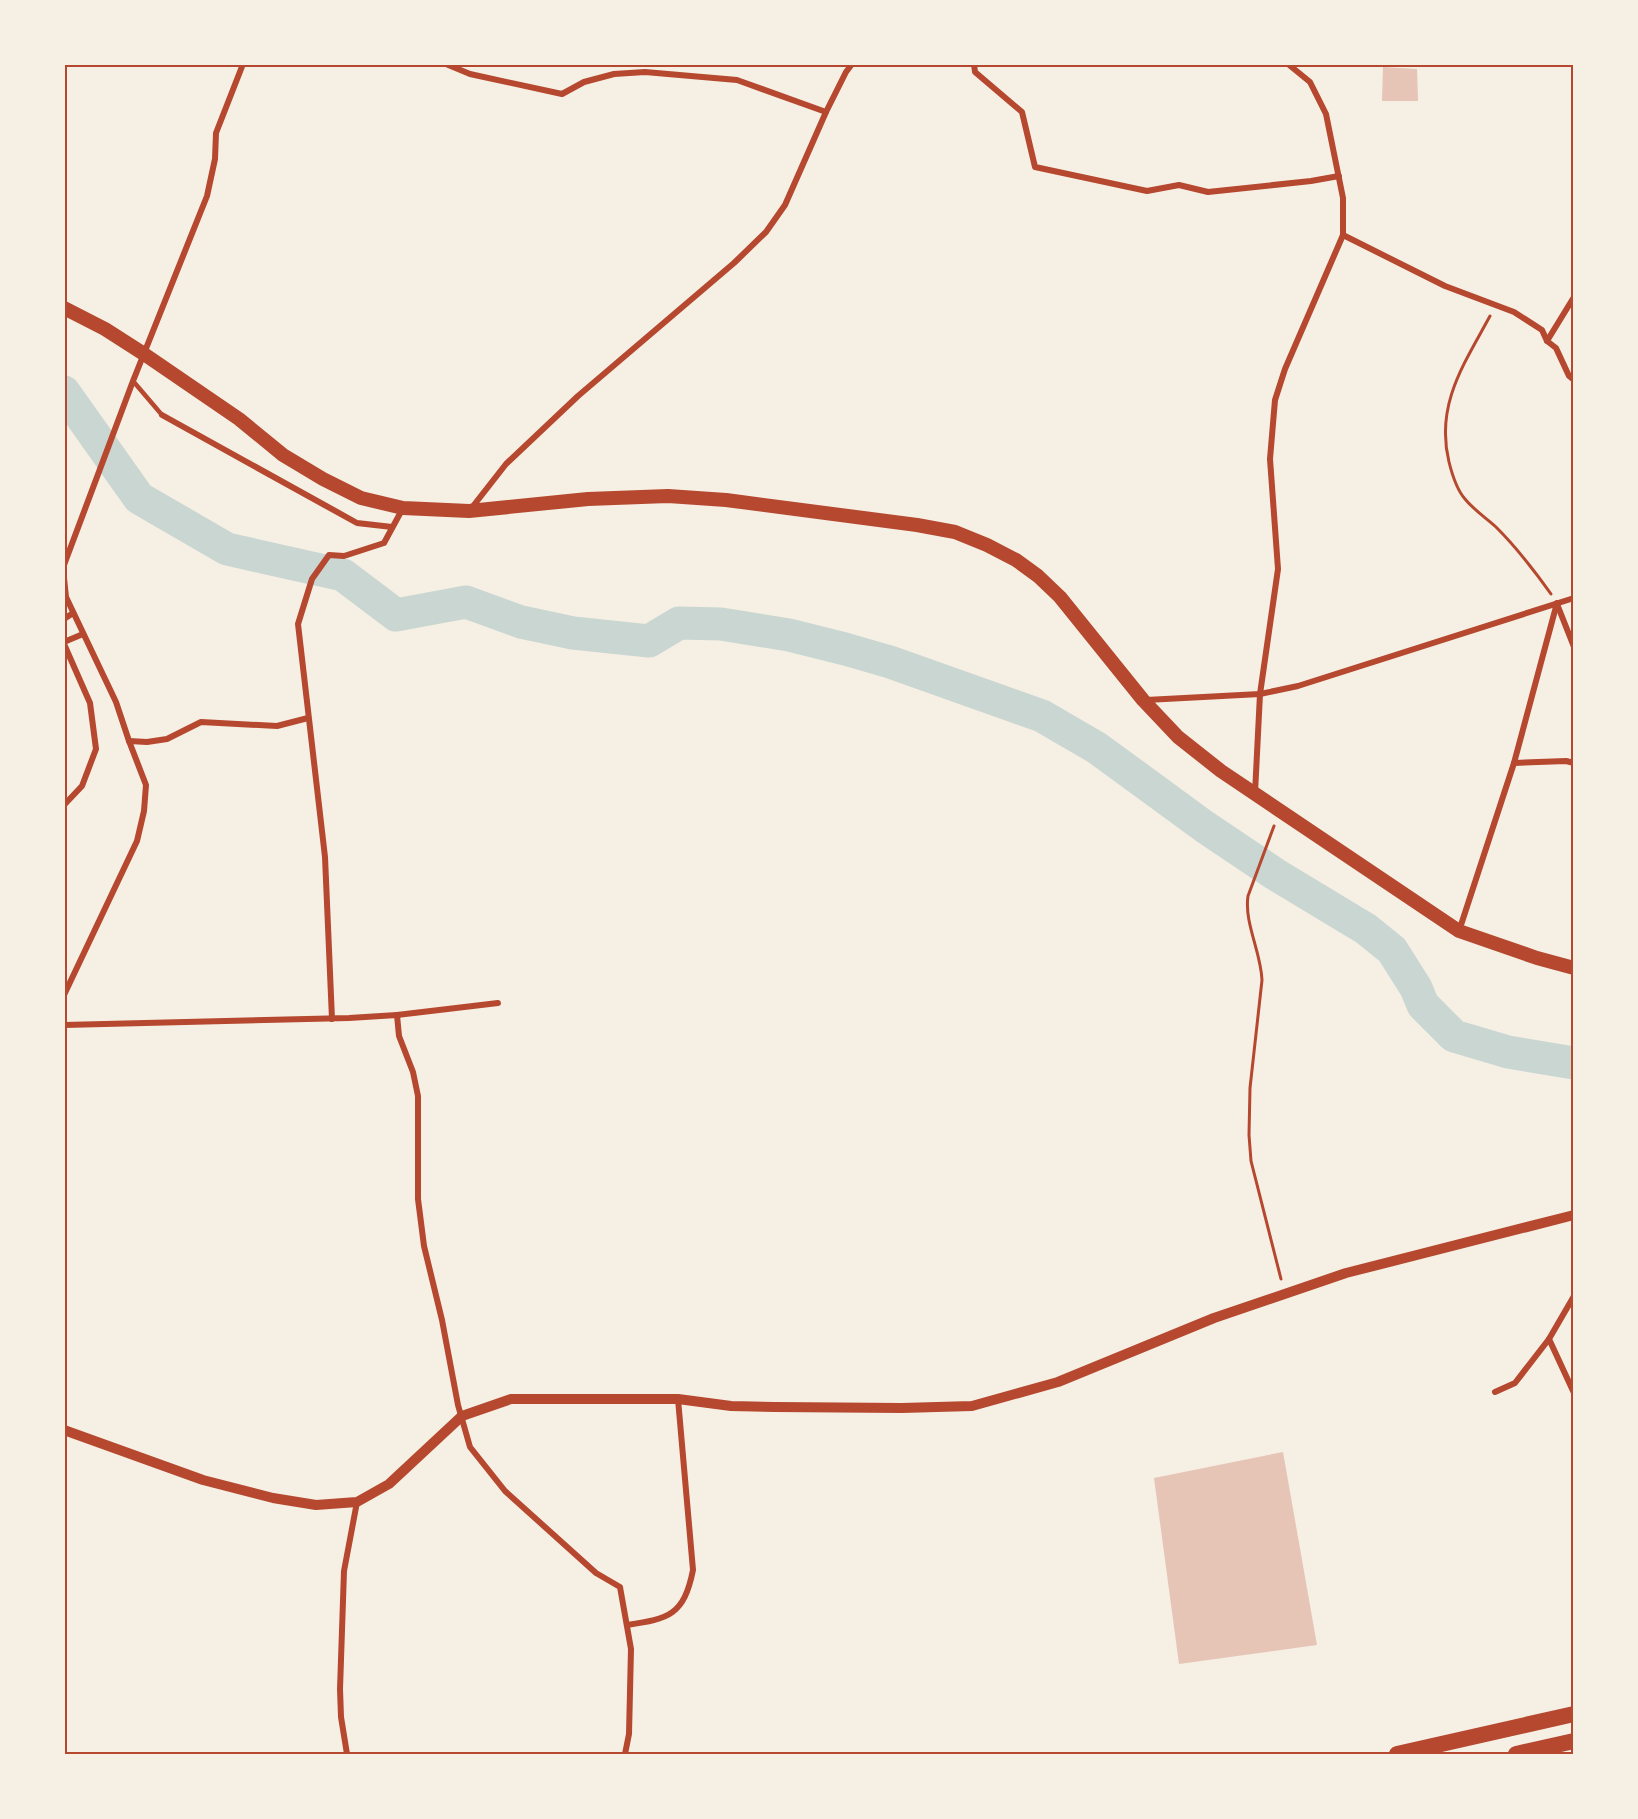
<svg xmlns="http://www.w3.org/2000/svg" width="1638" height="1819" font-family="Commissioner,sans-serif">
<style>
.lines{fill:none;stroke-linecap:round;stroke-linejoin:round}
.river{stroke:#c9d6d2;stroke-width:33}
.building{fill:#e6c5b7}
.path{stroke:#b5482f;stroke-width:3}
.service{stroke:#b5482f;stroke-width:4.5}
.minor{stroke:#b5482f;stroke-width:6}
.tertiary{stroke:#b5482f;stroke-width:10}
.primary{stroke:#b5482f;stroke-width:14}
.motorway{stroke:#b5482f;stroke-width:16}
.neatline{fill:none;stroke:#b5482f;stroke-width:2}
</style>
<rect width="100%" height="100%" fill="#f6efe4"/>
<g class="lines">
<polyline class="river" points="64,392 139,498 227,549 343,575 396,615 466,602 521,622 573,633 649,641 679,623 721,624 789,635 845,649 890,662 1042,716 1097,748 1205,827 1275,874 1366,929 1392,950 1416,988 1423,1005 1454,1036 1508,1052 1574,1063"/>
</g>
<g class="building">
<polygon points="1383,67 1417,69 1418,101 1382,101"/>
<polygon points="1283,1452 1317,1645 1179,1664 1154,1478"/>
</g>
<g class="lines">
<g class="path">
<path d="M1490 316C1464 364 1435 405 1449 462 1452 474 1457 490 1465 499 1474 510 1486 518 1496 527 1517 548 1534 570 1551 594"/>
<path d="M1274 826 1248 896C1244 923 1261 952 1262 980L1250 1088 1249 1135 1251 1161 1281 1279"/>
</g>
<polyline class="service" points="133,381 162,415"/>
<g class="minor">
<polyline points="446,64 470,74 562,94 584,82 614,74 645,72 737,80 826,112"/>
<polyline points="974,64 975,72 1022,112 1035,167 1147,191 1179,185 1208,192 1311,181 1339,176"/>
<polyline points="1343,235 1445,286 1514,312 1542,330 1547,341 1556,348 1569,376 1574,380"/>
<polyline points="1547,341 1574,297"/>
<polyline points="162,415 357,523 392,527"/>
<polyline points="470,510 506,464 578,396 734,263 766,232 785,205 826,112 846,72 852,64"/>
<polyline points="64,565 133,381 207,196 215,159 216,133 243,64"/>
<polyline points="64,578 66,597 116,702 129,741 146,785 144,811 137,841 64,995"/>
<polyline points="1557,604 1574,647"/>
<polyline points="64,619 73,613"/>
<polyline points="64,642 83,634"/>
<polyline points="64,644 90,703 96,749 82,786 64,805"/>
<polyline points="1146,700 1260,694 1298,686 1574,598"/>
<polyline points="129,741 147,742 167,739 201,722 277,726 308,718"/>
<polyline points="1514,763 1557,603"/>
<polyline points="1255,793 1260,694 1278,569 1270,459 1275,400 1285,369 1343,235 1343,198 1326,114 1310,82 1288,64"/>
<polyline points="1459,931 1514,763 1566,761 1574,763"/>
<polyline points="397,1015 498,1003"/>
<polyline points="332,1019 325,857 298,624 312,579 329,555 344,556 384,543 403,508"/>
<polyline points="64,1025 349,1018 397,1015 399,1036 413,1072 418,1096 418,1199 424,1246 442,1320 458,1405 470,1447 505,1491 596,1573 620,1587 631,1649 629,1734 625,1754"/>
<polyline points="1574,1296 1549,1339 1574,1393"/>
<polyline points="1495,1392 1515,1383 1549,1339"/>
<path d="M627 1625C669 1619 684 1615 693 1570L678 1399"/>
<polyline points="347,1754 341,1717 340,1689 344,1571 357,1502"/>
</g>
<polyline class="tertiary" points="64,1430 203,1480 273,1498 316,1505 357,1502 389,1484 462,1416 511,1399 678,1399 731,1406 775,1407 902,1408 972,1406 1058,1382 1214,1318 1346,1273 1574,1215"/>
<polyline class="primary" points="64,308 105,329 144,354 239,419 283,455 323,479 361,498 403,508 469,511 588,499 668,496 726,500 917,525 955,532 987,545 1016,560 1038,576 1060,597 1143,700 1178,737 1221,771 1459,931 1537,958 1574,968"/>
<g class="motorway">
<polyline points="1397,1754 1574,1714"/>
<polyline points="1516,1754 1574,1741"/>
</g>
</g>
<rect width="1638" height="1819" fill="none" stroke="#f6efe4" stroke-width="132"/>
<rect x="66" y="66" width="1506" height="1687" class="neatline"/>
</svg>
